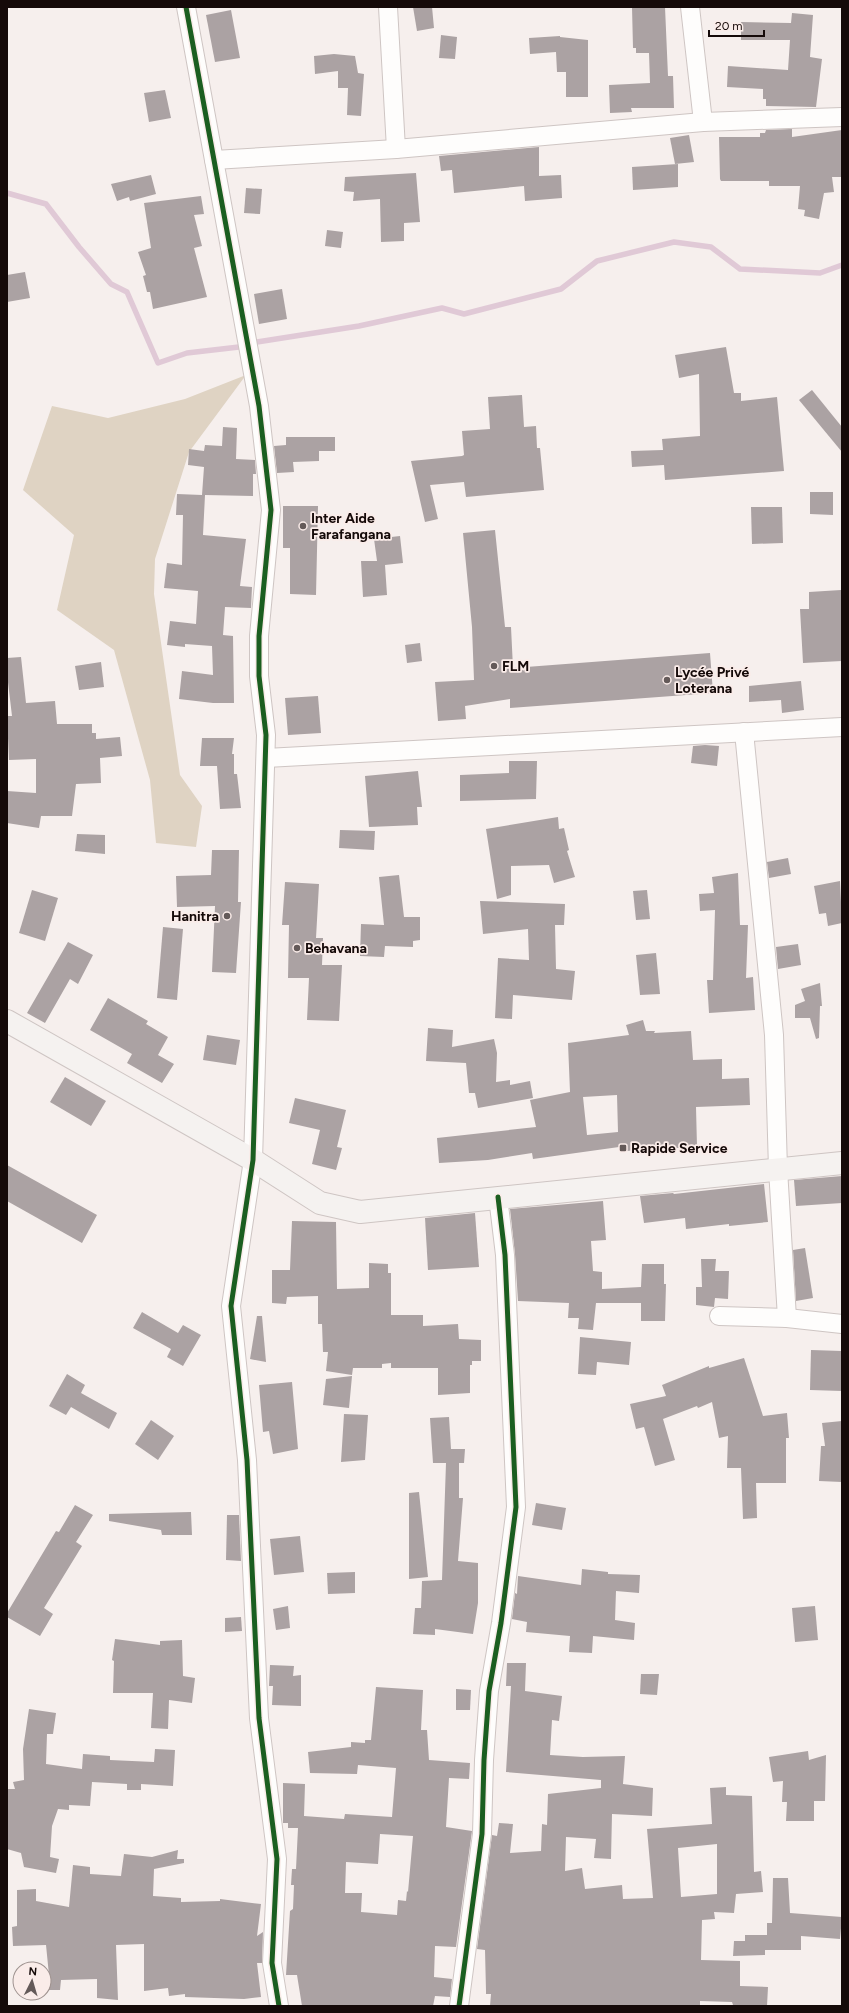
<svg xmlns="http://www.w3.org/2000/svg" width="849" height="2013" font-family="Figtree,sans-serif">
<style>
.forest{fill:#dfd3c3}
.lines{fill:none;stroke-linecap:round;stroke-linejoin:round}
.stream{stroke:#e0c9d6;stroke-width:5.5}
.building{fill:#aba2a3;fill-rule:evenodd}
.street-casing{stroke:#cec5c3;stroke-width:20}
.secondary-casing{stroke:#cec5c3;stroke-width:24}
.street{stroke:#fefdfc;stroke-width:18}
.secondary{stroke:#f5f2f0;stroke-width:22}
.cycleway-casing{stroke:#faece9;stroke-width:8}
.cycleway{stroke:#1b5e20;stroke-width:5}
.poi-dot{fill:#645a59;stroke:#faece9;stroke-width:1.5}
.labels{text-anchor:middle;stroke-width:3.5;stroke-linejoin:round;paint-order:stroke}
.poi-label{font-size:14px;font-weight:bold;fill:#150a09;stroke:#faece9;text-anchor:start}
</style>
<rect width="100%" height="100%" fill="#f6efed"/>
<polygon class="forest" points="246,375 189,452 155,559 154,594 180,775 202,806 196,847 156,843 150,780 114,650 57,610 74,535 23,490 52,406 108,418 185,399"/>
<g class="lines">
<g class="stream">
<polyline points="7,193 46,204 79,247 111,284 127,292 158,363 187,353 239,347"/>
<polyline points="257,342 359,326 442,308 464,314 561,289 597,261 674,242 711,247 740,269 820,273 842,265"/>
</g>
</g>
<g class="building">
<polygon points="413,7 432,7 434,28 417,31"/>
<polygon points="632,7 665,7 668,76 673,76 674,108 631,108 632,112 610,113 609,85 650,83 649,53 636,53 636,48 633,48"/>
<polygon points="231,10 240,58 215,62 206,15"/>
<polygon points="792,13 813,15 810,57 822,59 816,107 766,106 766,99 763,99 763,89 727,87 728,66 788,70 790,40 741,40 741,22 791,23"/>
<polygon points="441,35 457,37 455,59 439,58"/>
<polygon points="560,36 560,37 588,40 588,97 566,97 566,72 557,72 556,52 530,54 529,38"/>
<polygon points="334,54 355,56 358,73 364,74 361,116 347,115 348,88 338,88 338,71 315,74 314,56"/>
<polygon points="165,90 171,118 149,122 144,93"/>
<polygon points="792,129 792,137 842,130 842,177 832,177 834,192 824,193 819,219 804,216 805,210 798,209 800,186 769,186 769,181 721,181 720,179 719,137 760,137 760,133 765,133 766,130"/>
<polygon points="689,135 694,162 675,164 670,138"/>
<polygon points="539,147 539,176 561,175 562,198 525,201 524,186 454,193 452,170 441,171 439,156"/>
<polygon points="678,164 678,187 633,190 632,167"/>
<polygon points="416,173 420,222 404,223 404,241 381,242 380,199 353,201 354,192 344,191 345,177"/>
<polygon points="151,175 156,194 130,201 129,197 117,201 111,184"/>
<polygon points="246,188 262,189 260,214 244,213"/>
<polygon points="201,196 204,214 194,215 202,246 194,248 207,297 153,309 150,292 147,292 143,276 146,275 138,252 151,248 144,203"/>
<polygon points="327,230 343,232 341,248 325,246"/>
<polygon points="25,272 30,298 7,302 7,275"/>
<polygon points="282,289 287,319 259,324 254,294"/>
<polygon points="726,347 734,393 741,393 741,401 777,397 784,471 665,480 664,465 632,467 631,451 663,450 662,439 700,436 699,374 679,378 675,355"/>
<polygon points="812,390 842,427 842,452 799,400"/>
<polygon points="522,395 524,427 536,426 537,448 540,448 544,490 466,497 464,482 430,485 438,519 425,522 411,461 462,456 464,455 462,431 490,429 488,397"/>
<polygon points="223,427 237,428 236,459 255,460 256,474 253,474 253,496 205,495 203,535 246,539 240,586 252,587 251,608 225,607 223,635 233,636 234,703 213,703 179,699 182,671 213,675 212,646 185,644 185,647 167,645 170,621 196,624 198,591 164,588 167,563 182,565 183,515 176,515 177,494 202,495 204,467 188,465 189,449 204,451 205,445 222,446"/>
<polygon points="286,437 335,437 335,451 319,451 319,461 293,462 294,472 277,473 274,446 286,445"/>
<polygon points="810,492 833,492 833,515 810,514"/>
<polygon points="283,506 318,506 316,595 290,594 290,548 283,548"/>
<polygon points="751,507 782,507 783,543 752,544"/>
<polygon points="495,530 505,627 511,627 513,668 710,653 713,693 510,708 510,699 465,706 466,719 438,721 435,682 474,680 472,627 463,533"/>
<polygon points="400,536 403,563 385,565 387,595 363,597 361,561 377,561 374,539"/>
<polygon points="841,590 842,661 803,663 800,609 809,609 809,592"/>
<polygon points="420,643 422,661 407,663 405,645"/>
<polygon points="21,657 26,703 55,701 57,724 92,724 92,733 96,733 96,739 120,737 122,756 100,758 101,783 76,784 72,816 41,816 39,828 7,823 7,791 36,793 36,759 9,760 7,716 12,716 7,674 7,658"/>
<polygon points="101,662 104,687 79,690 75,666"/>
<polygon points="801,681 804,710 782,713 781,700 749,702 749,686"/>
<polygon points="318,696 321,733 288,735 285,698"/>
<polygon points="202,738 234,738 232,754 234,754 234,774 237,774 241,808 220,809 217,766 200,766"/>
<polygon points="705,745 719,746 717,766 691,763 693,746"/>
<polygon points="509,761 537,761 536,799 460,801 460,775 509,773"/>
<polygon points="418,771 422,807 417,807 418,825 369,827 365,776"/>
<polygon points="558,817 559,829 564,828 569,850 567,851 575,877 554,883 549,865 511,866 511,895 497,899 486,829"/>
<polygon points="340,830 375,831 374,850 339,848"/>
<polygon points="77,834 105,835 105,854 75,851"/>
<polygon points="212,850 239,850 238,902 241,902 236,973 212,972 215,906 177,907 176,876 211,875"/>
<polygon points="788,858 791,874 769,878 767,862"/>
<polygon points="738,873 740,925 748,925 746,978 753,977 755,1010 709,1013 707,980 713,980 715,910 700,911 699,894 714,893 712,877"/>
<polygon points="399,875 404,917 420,917 420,940 413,941 413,947 385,946 384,957 360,956 361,924 384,925 379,877"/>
<polygon points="840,881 842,923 828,926 826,913 819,914 814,886"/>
<polygon points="285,882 319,884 316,938 323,938 322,965 342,965 339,1021 307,1020 309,978 288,978 289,925 282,925"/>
<polygon points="32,890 58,898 45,941 19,933"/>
<polygon points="647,890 650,919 636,920 633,891"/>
<polygon points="480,901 565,904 564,925 555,925 556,969 575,971 572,1000 513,995 512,1019 495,1018 498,958 529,960 528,929 483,934"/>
<polygon points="163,927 183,929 177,1000 157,998"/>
<polygon points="68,942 93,955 78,984 70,979 45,1023 27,1013"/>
<polygon points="798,944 801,965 778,969 776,947"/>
<polygon points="656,953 660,994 640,995 636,955"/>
<polygon points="820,983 822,1006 820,1006 819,1038 816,1039 810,1018 795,1018 795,1005 805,1001 801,989"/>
<polygon points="108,998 148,1021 146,1024 168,1037 158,1055 174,1064 162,1083 127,1063 132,1054 90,1030"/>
<path d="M643 1020 646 1031H655L654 1033 691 1031 693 1060 722 1059V1079L749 1078 750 1105 696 1107 697 1147 636 1150 619 1152V1147L533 1159 532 1153 488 1160 439 1163 437 1138 536 1127 530 1100 570 1092 568 1043 629 1035 626 1025ZM617 1095 618 1132 587 1135 583 1097Z"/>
<polygon points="428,1028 453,1030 452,1047 494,1039 497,1053 496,1082 510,1080 510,1085 530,1081 533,1098 478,1108 475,1093 469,1093 466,1063 426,1061"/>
<polygon points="207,1035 240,1040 236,1065 203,1060"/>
<polygon points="65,1077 106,1101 91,1126 50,1102"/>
<polygon points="295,1098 346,1110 337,1147 342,1148 336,1170 312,1164 320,1130 289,1123"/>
<polygon points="7,1165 97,1215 82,1243 7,1201"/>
<polygon points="842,1176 842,1203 796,1206 794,1180"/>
<polygon points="764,1184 768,1222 729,1226 729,1224 686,1229 685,1218 644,1223 640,1196 673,1193 674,1194"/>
<polygon points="603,1201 606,1240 591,1241 593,1271 602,1272 602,1289 641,1287 642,1264 664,1264 664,1284 666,1284 665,1321 641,1321 641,1303 596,1303 593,1330 578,1329 579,1318 568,1318 569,1303 518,1301 515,1254 510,1209"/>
<polygon points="475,1213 479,1267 428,1270 425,1218"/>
<polygon points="292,1221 336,1222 337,1289 369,1288 369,1263 388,1264 388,1273 391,1273 391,1315 423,1315 423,1326 458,1324 459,1339 481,1340 481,1361 472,1361 472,1365 470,1365 470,1393 438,1395 438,1368 391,1368 391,1363 382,1364 382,1368 353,1368 352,1375 326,1371 328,1352 323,1352 322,1324 318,1324 318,1296 287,1297 286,1304 272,1303 272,1270 290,1270"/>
<polygon points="805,1248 813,1298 796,1301 793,1250"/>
<polygon points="701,1259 716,1259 715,1271 729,1271 728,1299 715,1298 714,1307 696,1305 696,1287 702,1287"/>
<polygon points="142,1312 178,1333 183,1325 201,1335 183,1366 167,1357 171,1349 133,1328"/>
<polygon points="257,1316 262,1316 266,1362 250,1359"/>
<polygon points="580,1337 631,1342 629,1365 597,1362 596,1375 578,1374"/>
<polygon points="811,1350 842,1351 842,1391 810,1390"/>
<polygon points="744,1358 763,1416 787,1413 789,1438 786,1438 786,1483 756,1483 757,1518 743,1519 741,1468 727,1468 728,1436 719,1438 712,1402 698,1408 697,1406 663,1419 675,1460 655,1466 644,1427 636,1429 630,1404 666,1396 662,1385 709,1366 709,1368"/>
<polygon points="67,1374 85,1385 81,1393 117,1413 109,1429 71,1407 66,1415 49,1406"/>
<polygon points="352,1376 349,1408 323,1405 326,1379"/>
<polygon points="292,1382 298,1449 273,1454 269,1431 263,1432 259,1385"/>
<polygon points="344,1414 368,1415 365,1460 341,1462"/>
<polygon points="449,1417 451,1449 465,1449 464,1463 459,1463 459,1498 463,1498 458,1561 478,1563 478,1603 473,1634 435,1629 435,1635 413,1634 415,1608 421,1608 422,1581 442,1580 446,1463 433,1463 430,1418"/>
<polygon points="151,1420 174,1436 158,1460 135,1444"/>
<polygon points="842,1421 842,1482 819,1481 821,1446 825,1446 822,1423"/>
<polygon points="419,1492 428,1577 409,1579 409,1493"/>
<polygon points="536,1503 566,1508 562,1530 532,1525"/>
<polygon points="75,1505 93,1515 76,1542 82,1546 44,1608 53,1614 40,1636 7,1617 7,1613 56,1531 59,1532"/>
<polygon points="191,1512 192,1535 162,1535 161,1530 109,1521 109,1514"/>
<polygon points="227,1515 239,1515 241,1561 226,1560"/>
<polygon points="300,1536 304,1572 274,1575 270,1539"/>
<polygon points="582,1569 608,1572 608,1574 640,1575 639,1593 616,1591 615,1620 635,1623 634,1640 593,1636 592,1653 569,1652 570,1636 526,1632 527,1622 512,1619 515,1593 517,1594 518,1576 581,1585"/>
<polygon points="355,1572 355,1593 328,1594 327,1573"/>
<polygon points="288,1606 290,1628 276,1630 273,1609"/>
<polygon points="815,1606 818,1640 795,1642 792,1608"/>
<polygon points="241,1617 242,1631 225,1632 225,1618"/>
<polygon points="115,1639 160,1645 160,1641 182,1640 183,1676 195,1678 192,1703 169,1700 168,1729 151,1728 153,1693 113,1693 114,1661 112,1660"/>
<path d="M507 1663H526L525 1691 562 1696 559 1721 552 1720 550 1755 583 1757 625 1756 623 1784 653 1788 652 1816 612 1814 611 1859 594 1858 596 1839 566 1837 565 1871 582 1868 585 1889 622 1885 623 1899 653 1898 647 1829 712 1824 710 1788 726 1787V1795L752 1796 754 1872 761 1871 763 1892 736 1894 734 1913 714 1912 715 1919 702 1920 701 1960 740 1961V1986L768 1987 767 2006 733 2005 732 2002 700 2001V2006H490L491 1994H486V1991L485 1950 477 1949 492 1835 497 1836 499 1823 513 1824 510 1853 541 1851 542 1824 547 1825 548 1794 601 1788V1780L506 1772 511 1686H506ZM717 1844V1894L681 1897 678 1848Z"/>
<polygon points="270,1665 294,1666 293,1676 301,1675 301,1706 272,1705 273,1686 269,1686"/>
<polygon points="641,1674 659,1674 657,1695 640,1694"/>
<path d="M376 1687 423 1690 421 1730H427L429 1760 470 1763 469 1779 449 1778 446 1827 472 1831 456 1947 435 1946 434 1977 452 1979 450 1997 435 1996 433 2006H302L297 1975H286L290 1911 293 1909 294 1885H291L292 1869H296L298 1828H288V1823H283V1783L305 1784 304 1816 344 1819 345 1814 392 1817 396 1768 358 1765 357 1774 310 1773 308 1752 351 1747V1742L365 1743V1740H371ZM380 1834 413 1836 408 1892 407 1891 406 1901 398 1900 397 1915 361 1912 362 1893H345L346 1862 378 1864Z"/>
<polygon points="456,1689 471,1690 470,1710 456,1710"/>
<polygon points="29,1709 56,1713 53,1734 47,1734 46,1764 82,1769 83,1754 110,1756 110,1760 154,1762 155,1749 175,1750 173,1786 141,1784 141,1790 127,1790 127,1784 92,1782 90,1806 69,1805 69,1810 58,1809 52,1826 50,1857 59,1859 56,1873 24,1867 21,1853 7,1849 7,1789 15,1789 13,1782 24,1780 23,1749"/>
<polygon points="808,1751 809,1760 826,1755 825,1801 814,1801 814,1821 786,1821 787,1802 782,1802 783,1781 773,1782 769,1757"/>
<polygon points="178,1850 177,1859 184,1859 184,1863 154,1869 153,1896 181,1898 181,1902 220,1901 220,1899 261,1904 257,1936 263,1932 262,1963 257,1963 261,1997 244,1999 185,1997 185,1994 169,1996 168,1988 144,1991 144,1944 116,1945 118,2000 97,1998 97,1979 61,1980 60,1990 44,1990 44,1975 49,1975 46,1945 13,1946 12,1927 17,1926 17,1890 36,1889 36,1901 69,1907 73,1865 90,1867 90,1874 121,1876 124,1854 152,1857"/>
<polygon points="773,1878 788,1878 790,1913 842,1917 840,1939 801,1936 801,1950 765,1950 765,1955 733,1956 734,1941 745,1941 745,1935 767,1935 767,1923 772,1923"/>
</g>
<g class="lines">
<g class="street-casing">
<g id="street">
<polyline points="186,7 259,406 271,510 259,636 259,676 266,735 253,1160 231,1306 247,1460 259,1718 277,1859 272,1963 279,2006"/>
<polyline points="388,7 396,149"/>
<polyline points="690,7 703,122"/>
<polyline points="214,160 396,149 703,122 842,117"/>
<polyline points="744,732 774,1035 778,1169 787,1318"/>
<polyline points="266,758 842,727"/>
<polyline points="719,1316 787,1318 842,1324"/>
<polyline points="459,2006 482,1834 484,1760 489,1691 501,1623 516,1507 505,1255 498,1197"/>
</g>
</g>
<g class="secondary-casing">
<polyline id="secondary" points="7,1021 253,1160 320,1203 360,1212 842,1163"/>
</g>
<use href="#street" class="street"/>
<use href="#secondary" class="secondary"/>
<g class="cycleway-casing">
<g id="cycleway">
<polyline points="186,7 259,406 271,510 259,636 259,676 266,735 253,1160 231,1306 247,1460 259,1718 277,1859 272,1963 279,2006"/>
<polyline points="459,2006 482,1834 484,1760 489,1691 501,1623 516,1507 505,1255 498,1197"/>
</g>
</g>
<use href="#cycleway" class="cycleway"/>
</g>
<g class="poi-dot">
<circle cx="303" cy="526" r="4"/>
<circle cx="494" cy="666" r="4"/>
<circle cx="667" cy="680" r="4"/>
<circle cx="227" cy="916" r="4"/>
<circle cx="297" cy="948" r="4"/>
<rect x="619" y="1144" width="8" height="8" rx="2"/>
</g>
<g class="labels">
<g class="poi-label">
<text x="311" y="523">Inter Aide<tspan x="311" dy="16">Farafangana</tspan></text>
<text x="502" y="671">FLM</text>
<text x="675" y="677">Lycée Privé<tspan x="675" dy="16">Loterana</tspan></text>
<text x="219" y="921" text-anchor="end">Hanitra</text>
<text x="305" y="953">Behavana</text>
<text x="631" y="1153">Rapide Service</text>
</g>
</g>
<rect width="849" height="2013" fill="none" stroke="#150a09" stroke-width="16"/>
<g transform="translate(32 1981) rotate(5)"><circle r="19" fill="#faece9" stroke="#9e928f"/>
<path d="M0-3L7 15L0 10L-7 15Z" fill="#645a59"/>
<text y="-6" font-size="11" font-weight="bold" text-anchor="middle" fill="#150a09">N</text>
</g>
<path d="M709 30v6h55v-6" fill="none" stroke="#150a09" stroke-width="2"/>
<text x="715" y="30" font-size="12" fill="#150a09" stroke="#faece9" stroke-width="3" paint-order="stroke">20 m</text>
</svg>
